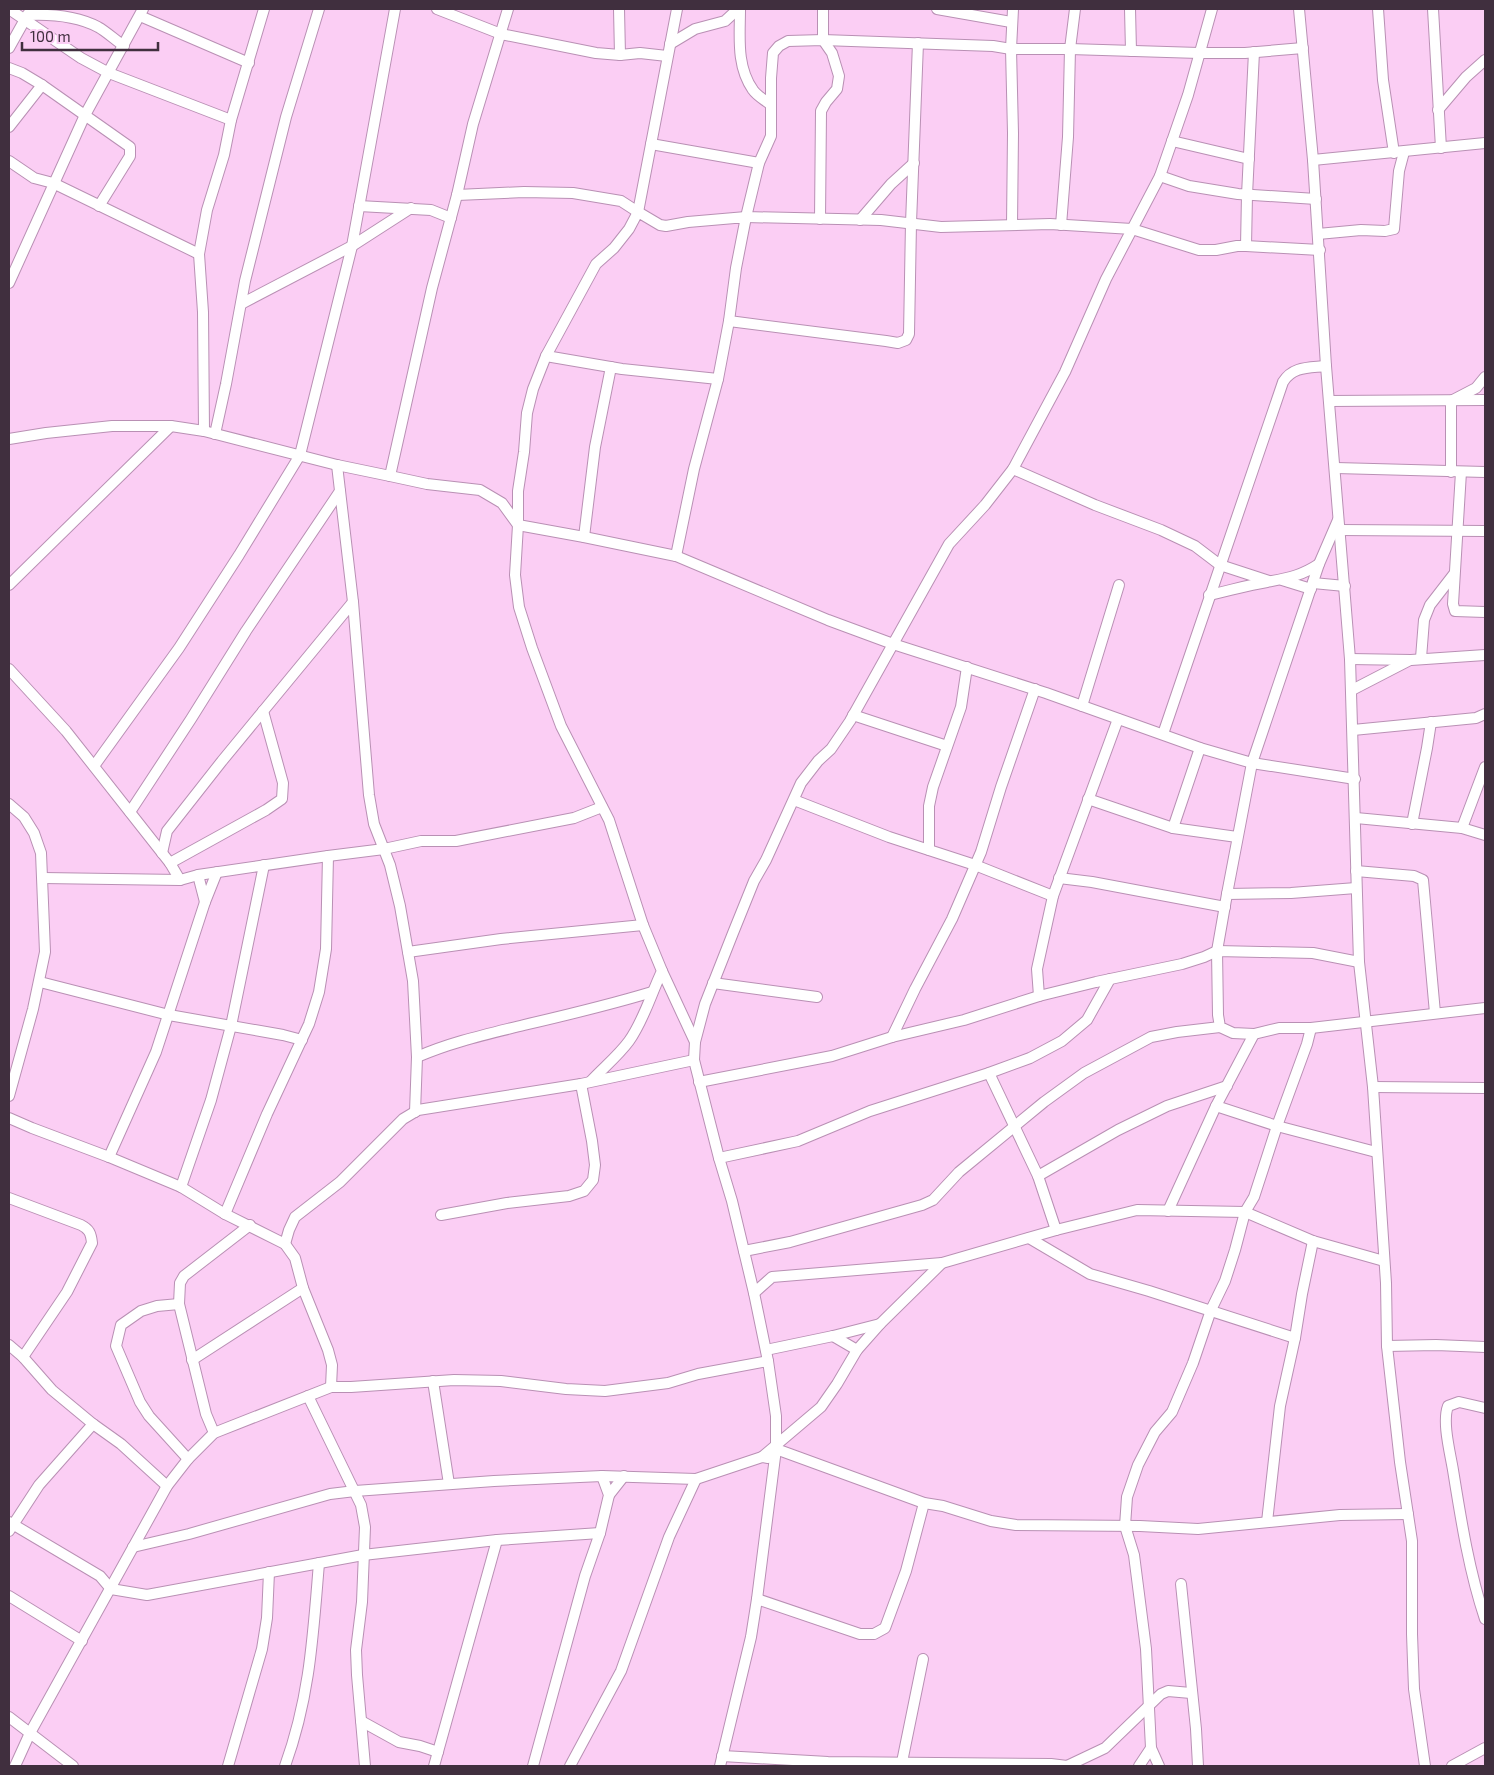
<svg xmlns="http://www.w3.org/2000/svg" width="1494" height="1775" font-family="'Exo 2',sans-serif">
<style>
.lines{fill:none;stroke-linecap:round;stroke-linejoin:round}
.minor-casing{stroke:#b990b4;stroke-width:12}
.minor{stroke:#fff;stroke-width:10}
</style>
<rect width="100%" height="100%" fill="#fbcef4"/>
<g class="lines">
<g class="minor-casing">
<g id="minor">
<polyline points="9,9 81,58 109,73 231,120"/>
<polyline points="437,9 501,34 596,53 620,55 640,53 667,56"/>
<polyline points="619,9 620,55"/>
<path d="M740 9C740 36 736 66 753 90 757 96 765 100 771 105"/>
<polyline points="937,9 1011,22"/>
<polyline points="1130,9 1131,51"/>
<polyline points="1299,9 1313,160 1326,366 1350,659 1359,962 1373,1087 1386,1283 1387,1346 1400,1462 1412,1541 1412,1634 1414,1689 1425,1766"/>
<polyline points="1378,9 1383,80 1394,153"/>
<polyline points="1433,9 1441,148"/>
<path d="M28 15C51 14 77 16 98 27 107 32 115 40 124 46"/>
<polyline points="140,16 249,63"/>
<polyline points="670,44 695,29 725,21 738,9"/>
<polyline points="9,48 28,14"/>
<polyline points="1303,48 1245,53 1199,53 1070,49 1011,49 993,46 823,40 788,41 779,46 773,53 771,78 771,136 759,163 746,217 881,220 941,227 1050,224 1132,229 1199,250 1216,250 1237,246 1246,246 1320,250"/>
<polyline points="9,68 22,73 42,85 130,147 130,156 99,206"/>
<polyline points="1438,110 1466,77 1485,60"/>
<polyline points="9,127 42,85"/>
<polyline points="1172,141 1249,159"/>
<polyline points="651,144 759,163"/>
<polyline points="1313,160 1485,143"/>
<polyline points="9,161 34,178 53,183 199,254"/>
<polyline points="1160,176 1189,186 1238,194 1316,199"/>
<polyline points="457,195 524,192 573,193 621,201 638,212 677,9"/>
<polyline points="359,206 431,210 451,218"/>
<polyline points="820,219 821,111 826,102 837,89 839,76 832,53 823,40 823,9"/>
<polyline points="860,220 891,184 914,163"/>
<polyline points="1012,225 1013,133 1011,49 1013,9"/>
<polyline points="1061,225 1068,137 1070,49 1075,9"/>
<polyline points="1318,234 1361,230 1385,231 1394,229 1399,171 1404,152"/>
<polyline points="1246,246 1247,195 1254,52"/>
<polyline points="9,283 85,115 143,9"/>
<polyline points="241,304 352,246 411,208"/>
<polyline points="729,321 886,341 898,343 906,340 909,334 911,223 918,43"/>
<polyline points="546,356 622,369 718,379"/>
<polyline points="1329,401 1485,400"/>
<polyline points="204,431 203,312 199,254 207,210 224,155 231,120 264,9"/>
<polyline points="215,434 226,384 245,281 286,117 319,9"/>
<polyline points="9,439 46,433 112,426 171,426 204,431 337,465 390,476 427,484 480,490 502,503 518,525 584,537 676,556 828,620 893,644 1046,693 1200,748 1252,763 1355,779"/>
<polyline points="337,465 353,602 369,795 374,824 390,865 400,906 413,981 417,1057 415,1112"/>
<polyline points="1336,468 1485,472"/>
<polyline points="1013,469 1095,505 1161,530 1195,546 1220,565 1269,581"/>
<polyline points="1451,472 1451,401 1476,388 1485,377"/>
<polyline points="1461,472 1453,604 1455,611 1485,612"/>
<polyline points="390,476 432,288 457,195 473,124 508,9"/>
<polyline points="1339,530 1485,531"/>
<polyline points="584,537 595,447 611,367"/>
<polyline points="1282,580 1311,589"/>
<polyline points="1313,583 1345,586"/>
<polyline points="9,585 171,426"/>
<path d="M1209 595C1228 591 1248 585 1267 582 1288 578 1301 576 1319 564"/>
<polyline points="1421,658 1424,620 1430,605 1454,574"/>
<polyline points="1350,659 1411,660 1485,655"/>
<polyline points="9,669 66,731 170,863 180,880"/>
<polyline points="1352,690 1410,660"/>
<polyline points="1082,706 1119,585"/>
<polyline points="853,715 947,746"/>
<polyline points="1353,730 1476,718 1485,714"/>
<path d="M1163 734 1283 382C1293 366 1309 368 1326 366"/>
<polyline points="94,766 179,648 239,555 300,455 352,246 395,9"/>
<polyline points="1088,799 1173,828 1237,837"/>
<polyline points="794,800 889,837 975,865 1053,896"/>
<polyline points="9,804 24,817 34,833 41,853 45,952 33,1009 9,1096"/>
<polyline points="130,812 191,719 246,631 340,491"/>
<polyline points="1356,818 1462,828 1485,835"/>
<polyline points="1412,824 1427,748 1431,722"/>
<polyline points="1173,828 1200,748"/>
<polyline points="1462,828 1485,767"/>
<polyline points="929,850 929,806 933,787 961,707 967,667"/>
<polyline points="162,853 167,831 222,761 353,602"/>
<polyline points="170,863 266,810 282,799 283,783 263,711"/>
<polyline points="1356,871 1414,876 1423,880 1435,1013"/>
<polyline points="198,875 205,902"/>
<polyline points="43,878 180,880 198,875 328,856 384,849 421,841 456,841 574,818 602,807"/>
<polyline points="1059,878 1092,882 1225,907"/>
<polyline points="1356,888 1291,893 1227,894 1217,951 1218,1015 1220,1027 1233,1033 1254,1034 1279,1028 1311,1028 1485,1008"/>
<polyline points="1227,894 1252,763 1319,564 1338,520"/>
<polyline points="408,952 501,939 643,925"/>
<polyline points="662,971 695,1042"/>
<polyline points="40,982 169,1015 283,1035 302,1040"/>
<polyline points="713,983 817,997"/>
<polyline points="1039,996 1037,969 1053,896 1118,719"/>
<polyline points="892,1037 915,989 952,919 981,852 1001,787 1035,689"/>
<path d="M417 1057C451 1042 488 1034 524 1025 567 1015 609 1005 652 992"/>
<polyline points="989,1073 1038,1176 1056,1230"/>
<path d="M591 1081C603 1068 618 1056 629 1041 644 1020 651 994 662 971L643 925 609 820 561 726 532 648 519 607 515 575 518 525V491L524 452 527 413 533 389 546 356 596 264 614 248 629 229 638 212 660 225 666 226 688 222 746 217 736 268 729 321 718 379 694 469 676 556"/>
<polyline points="699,1082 832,1056 892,1037 964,1020 1039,996 1096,982 1182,964 1204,957 1217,951 1313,953 1359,962"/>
<polyline points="1373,1087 1485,1088"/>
<polyline points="1216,1106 1277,1126 1376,1152"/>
<polyline points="9,1118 32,1128 109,1157 181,1187 225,1214 285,1244 295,1258 303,1288 328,1350 332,1365 331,1387"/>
<polyline points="109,1157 156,1052 205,902 217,872"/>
<polyline points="719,1158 798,1141 870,1111 989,1073 1030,1058 1062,1041 1087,1020 1110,979"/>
<polyline points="1038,1176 1118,1130 1167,1106 1227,1086"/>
<polyline points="181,1187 211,1100 231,1026 264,865"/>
<path d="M9 1198 81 1225C89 1229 91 1233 92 1243L67 1292 23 1357"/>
<polyline points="1168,1211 1216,1106 1254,1034"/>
<polyline points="225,1214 267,1114 309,1024 319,992 326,949 328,856"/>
<polyline points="441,1215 507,1203 569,1196 584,1191 593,1180 595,1165 592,1141 581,1084"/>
<polyline points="1029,1238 1090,1274 1149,1291 1295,1338"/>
<polyline points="285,1244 289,1230 295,1217 340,1182 403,1119 418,1110 581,1084 694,1060"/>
<polyline points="744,1251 790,1242 922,1205 933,1200 959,1172 1044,1102 1084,1073 1151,1037 1177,1032 1220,1027"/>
<polyline points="754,1293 772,1277 942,1263"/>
<polyline points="179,1304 157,1306 141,1311 121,1325 116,1346 140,1402 149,1416 188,1459"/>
<polyline points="833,1336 857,1350"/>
<polyline points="9,1345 23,1357 52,1390 93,1424 121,1444 167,1486"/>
<polyline points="1387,1346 1436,1345 1485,1347"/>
<polyline points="766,1350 833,1336 880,1324"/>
<polyline points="192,1360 303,1288"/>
<polyline points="433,1381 449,1484"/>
<polyline points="308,1396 361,1505 365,1527 362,1602 356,1650 357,1675 365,1766"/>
<path d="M1485 1408 1459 1402 1448 1406C1442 1422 1450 1452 1453 1470 1461 1520 1469 1571 1485 1619"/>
<polyline points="214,1433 206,1414 179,1304 180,1283 184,1276 250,1225"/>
<polyline points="776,1449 924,1503 943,1506 991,1521 1016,1525 1140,1526 1198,1529 1340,1515 1408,1514"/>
<polyline points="762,1457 821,1407 837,1384 857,1350 880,1324 942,1263 1056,1230 1137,1210 1245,1212 1313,1241 1384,1261"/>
<polyline points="609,1495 624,1476"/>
<polyline points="9,1522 100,1576 111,1589 147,1595 363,1555 497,1540 600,1533"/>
<polyline points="1267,1522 1280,1406 1295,1338 1302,1294 1313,1241"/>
<polyline points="9,1531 39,1485 93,1424"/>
<polyline points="133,1547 189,1534 330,1494 355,1491 494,1481 602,1476 696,1479 762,1457 768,1458"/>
<polyline points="1181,1584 1196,1729 1198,1766"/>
<polyline points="9,1596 82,1641"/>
<polyline points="757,1599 860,1634 874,1634 885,1628 906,1571 924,1503"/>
<polyline points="9,1717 73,1766"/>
<polyline points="361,1721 399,1742 420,1746 438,1752"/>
<polyline points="722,1756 828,1762 1051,1764 1067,1766"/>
<polyline points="902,1762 923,1659"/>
<polyline points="15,1766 30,1733 167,1486 188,1459 214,1433 331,1387 351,1387 454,1380 501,1381 566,1389 605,1391 668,1383 698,1374 768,1361"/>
<polyline points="228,1766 262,1649 267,1618 269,1572"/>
<path d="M285 1766C310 1697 313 1635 319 1563"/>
<polyline points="434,1766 497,1540"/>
<polyline points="533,1766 585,1576 600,1533 609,1495 602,1476"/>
<polyline points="570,1766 621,1671 669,1537 696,1479"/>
<polyline points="720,1766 751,1637 757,1599 776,1449 776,1416 768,1361 754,1293 732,1201 719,1158 694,1060 695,1042 705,1004 733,933 754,881 766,860 801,783 818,761 831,749 850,721 949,544 985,505 1013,469 1065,372 1106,279 1160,176 1188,95 1212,9"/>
<polyline points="1067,1766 1105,1748 1161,1694 1168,1691 1191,1693"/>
<polyline points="1139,1766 1151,1748"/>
<polyline points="1159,1766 1151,1748 1146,1649 1134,1555 1125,1526 1127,1497 1138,1465 1155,1432 1172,1412 1193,1363 1211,1310 1225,1281 1235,1250 1245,1212 1254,1197 1277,1126 1307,1044 1311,1028"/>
<polyline points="1452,1766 1485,1748"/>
</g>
</g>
<use href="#minor" class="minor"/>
</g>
<rect width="1494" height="1775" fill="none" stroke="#402f3e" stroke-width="20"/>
<path d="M22 42v8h136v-8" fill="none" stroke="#402f3e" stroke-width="2.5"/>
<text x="30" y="42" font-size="15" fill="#402f3e" stroke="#fbcef4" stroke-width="4" paint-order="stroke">100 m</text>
</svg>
